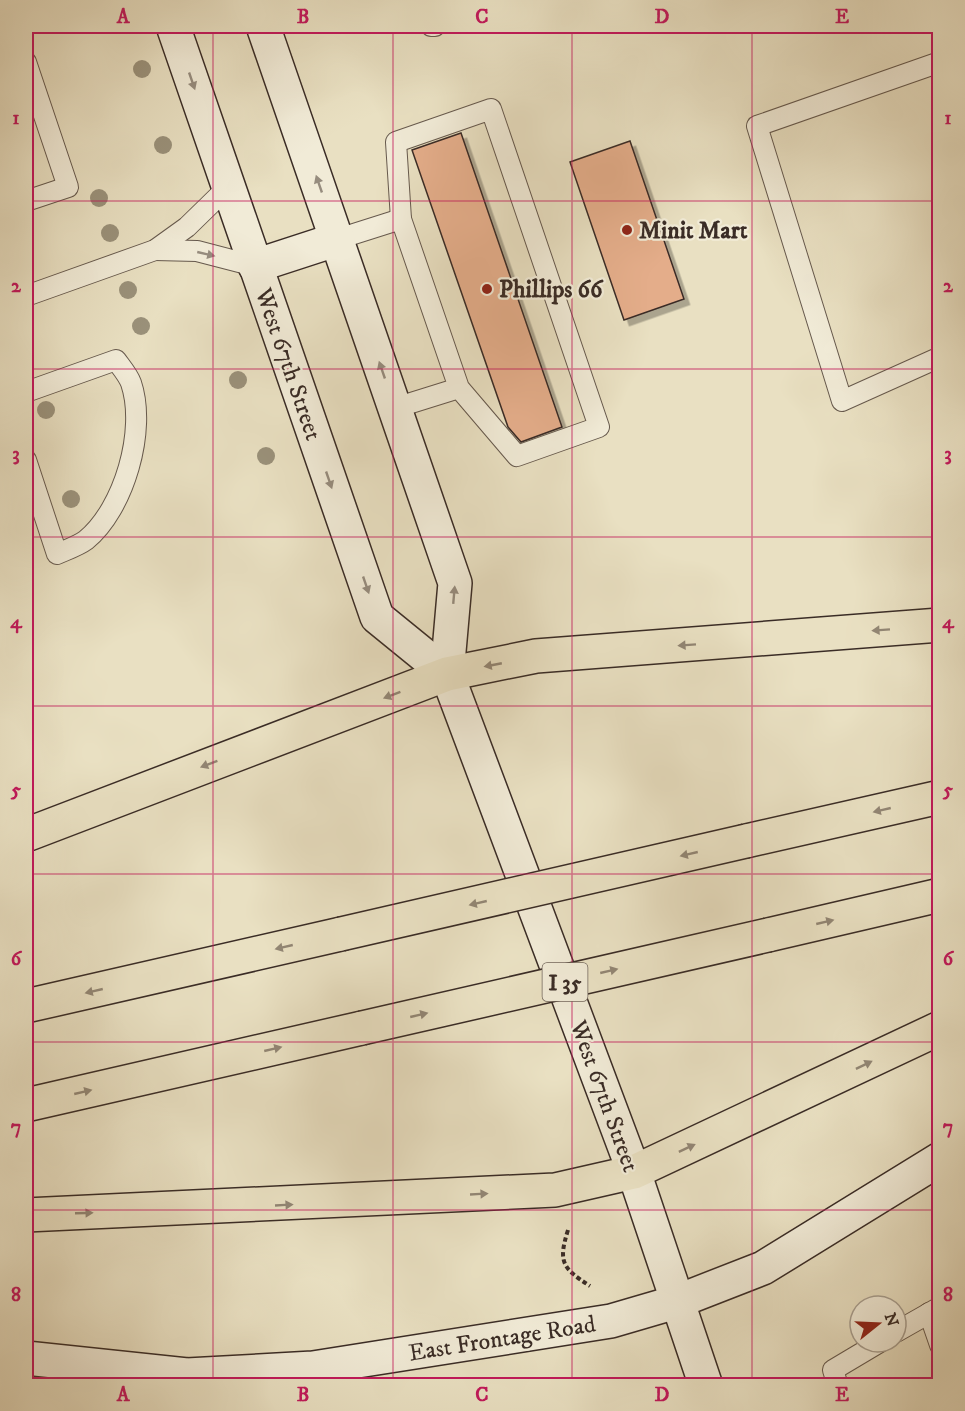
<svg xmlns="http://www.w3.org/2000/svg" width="965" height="1411" font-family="'IM FELL DW Pica',serif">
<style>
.building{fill:#e4ad8a;stroke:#3a2c26;stroke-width:1.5;filter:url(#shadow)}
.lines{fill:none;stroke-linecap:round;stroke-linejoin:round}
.lane-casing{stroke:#66594d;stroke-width:22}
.secondary-casing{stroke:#3a2c26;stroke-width:36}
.highway-casing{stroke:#3a2c26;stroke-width:36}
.path{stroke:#3a2c26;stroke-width:4;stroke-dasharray:4.5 3;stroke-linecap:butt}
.lane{stroke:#f1ebd7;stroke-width:20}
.secondary{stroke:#f1ebd7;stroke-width:33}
.highway{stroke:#e9e0c2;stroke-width:33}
.highway-bridge-casing{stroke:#3a2c26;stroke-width:36;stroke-linecap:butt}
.highway-bridge{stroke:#e9e0c2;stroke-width:33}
.tree{fill:#9a917a}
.oneway{fill:#968c7e}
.oneway2{fill:#928674}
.grid{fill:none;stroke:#c2185b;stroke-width:1.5;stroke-opacity:0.55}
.poi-dot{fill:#8f2418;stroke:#f1ebd7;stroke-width:2}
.labels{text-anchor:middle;stroke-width:4.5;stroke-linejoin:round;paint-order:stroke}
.shield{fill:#f1ebd7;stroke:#71655b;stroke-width:1.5}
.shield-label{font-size:22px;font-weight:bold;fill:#3a2c26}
.poi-label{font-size:24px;font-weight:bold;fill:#3a2c26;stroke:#f1ebd7;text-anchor:start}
.street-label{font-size:24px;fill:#3a2c26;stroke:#f1ebd7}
.neatline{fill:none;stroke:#c2185b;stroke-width:2}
.grid-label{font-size:20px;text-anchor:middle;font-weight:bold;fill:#c2185b}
</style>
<defs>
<filter id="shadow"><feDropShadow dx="5.5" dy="5.5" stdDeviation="0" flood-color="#0004"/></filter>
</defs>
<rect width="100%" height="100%" fill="#e9e0c2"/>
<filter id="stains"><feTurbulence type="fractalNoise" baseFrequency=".00333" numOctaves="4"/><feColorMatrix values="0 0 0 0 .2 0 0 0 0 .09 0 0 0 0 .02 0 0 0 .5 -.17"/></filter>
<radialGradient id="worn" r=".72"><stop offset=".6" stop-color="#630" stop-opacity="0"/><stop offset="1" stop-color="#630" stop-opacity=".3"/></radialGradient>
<g class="building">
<polygon points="461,133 562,427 521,442 508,427 412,150"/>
<polygon points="630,141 684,299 624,320 570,162"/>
</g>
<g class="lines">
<g class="lane-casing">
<g id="lane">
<polyline points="431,26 435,26"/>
<polyline points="26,62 68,187 26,201"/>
<polyline points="940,62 757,126 842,401 940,357"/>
<polyline points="338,239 401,219"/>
<polyline points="155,250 197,251 255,266"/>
<polyline points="26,296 155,250 187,227 228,187"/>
<path d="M26 392 116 360C121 367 128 375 131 383 147 430 124 509 86 540 78 546 66 550 57 554L26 460"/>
<polyline points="395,408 459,388 401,219 396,142 491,109 599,427 517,456 459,388"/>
<polyline points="929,1313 940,1345"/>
<polyline points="896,1332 940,1307"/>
<polyline points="838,1386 833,1370 880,1342"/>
</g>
</g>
<g class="secondary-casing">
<g id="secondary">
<polyline points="173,26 377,617 447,674"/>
<polyline points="263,26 455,583 447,674 634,1172 706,1386"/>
<polyline points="255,266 338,239"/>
<polyline points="26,1358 187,1375 313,1368 611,1321 676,1302 763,1268 940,1159"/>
</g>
</g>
<g class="highway-casing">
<g id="highway">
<polyline points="26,835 447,674 536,656 940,625"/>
<polyline points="746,841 940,797"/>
<polyline points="768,935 940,895"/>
<polyline points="26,1006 341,934"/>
<polyline points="26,1105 362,1028"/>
<polyline points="26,1215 555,1190 634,1172 940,1028"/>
</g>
</g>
<path class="path" d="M568 1230C558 1262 562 1268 590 1286"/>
<use href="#lane" class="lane"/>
<use href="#secondary" class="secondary"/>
<use href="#highway" class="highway"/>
<g class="highway-bridge-casing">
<g id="highway-bridge">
<polyline points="341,934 746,841"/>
<polyline points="362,1028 768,935"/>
</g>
</g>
<use href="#highway-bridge" class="highway-bridge"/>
</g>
<g class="tree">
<circle cx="142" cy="69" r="9"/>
<circle cx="163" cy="145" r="9"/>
<circle cx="99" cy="198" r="9"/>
<circle cx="110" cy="233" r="9"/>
<circle cx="128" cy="290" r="9"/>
<circle cx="141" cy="326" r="9"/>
<circle cx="238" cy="380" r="9"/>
<circle cx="46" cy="410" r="9"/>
<circle cx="266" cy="456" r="9"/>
<circle cx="71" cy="499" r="9"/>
</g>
<defs><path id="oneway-solid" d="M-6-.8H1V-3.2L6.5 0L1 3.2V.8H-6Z" transform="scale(1.5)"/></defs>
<g class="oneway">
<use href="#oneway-solid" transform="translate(192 81) rotate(71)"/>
<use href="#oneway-solid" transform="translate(319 184) rotate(-109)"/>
<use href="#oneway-solid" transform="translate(206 254) rotate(13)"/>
<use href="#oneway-solid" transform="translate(382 370) rotate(-109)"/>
<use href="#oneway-solid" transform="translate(329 480) rotate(71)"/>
<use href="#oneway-solid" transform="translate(366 585) rotate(71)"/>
<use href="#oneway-solid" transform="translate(454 595) rotate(-85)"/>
</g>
<g class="oneway2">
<use href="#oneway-solid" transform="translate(881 630) rotate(176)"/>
<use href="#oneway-solid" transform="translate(687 645) rotate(176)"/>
<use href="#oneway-solid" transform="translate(493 665) rotate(169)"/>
<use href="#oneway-solid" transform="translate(392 695) rotate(159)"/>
<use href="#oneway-solid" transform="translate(209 764) rotate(159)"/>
<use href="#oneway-solid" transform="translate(882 810) rotate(167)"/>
<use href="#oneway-solid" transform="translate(689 854) rotate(167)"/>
<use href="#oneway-solid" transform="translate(478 903) rotate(167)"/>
<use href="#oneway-solid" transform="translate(825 922) rotate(-13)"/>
<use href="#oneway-solid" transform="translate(284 947) rotate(167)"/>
<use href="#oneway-solid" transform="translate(609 971) rotate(-13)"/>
<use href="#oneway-solid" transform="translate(94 991) rotate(167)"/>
<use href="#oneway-solid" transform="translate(419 1015) rotate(-13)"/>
<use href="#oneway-solid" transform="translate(273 1049) rotate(-13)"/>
<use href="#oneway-solid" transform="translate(864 1065) rotate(-26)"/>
<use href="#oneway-solid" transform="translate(83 1092) rotate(-13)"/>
<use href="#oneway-solid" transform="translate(687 1148) rotate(-25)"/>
<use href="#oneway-solid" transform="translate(479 1194) rotate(-3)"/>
<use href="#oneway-solid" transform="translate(284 1205) rotate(-3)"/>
<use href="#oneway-solid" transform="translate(84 1213) rotate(-2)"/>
</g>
<path class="grid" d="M213 26V1386M393 26V1386M572 26V1386M752 26V1386M26 201H940M26 369H940M26 537H940M26 706H940M26 874H940M26 1042H940M26 1210H940"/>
<g class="poi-dot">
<circle cx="627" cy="230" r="6"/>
<circle cx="487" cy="289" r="6"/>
</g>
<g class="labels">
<rect class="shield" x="542.5" y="963" width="45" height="38" rx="4.5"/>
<g class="shield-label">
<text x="565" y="990">I 35</text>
</g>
<g class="poi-label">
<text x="639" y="238">Minit Mart</text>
<text x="499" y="297">Phillips 66</text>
</g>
<g class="street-label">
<text transform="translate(289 364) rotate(71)" y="8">West 67th Street</text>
<text transform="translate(605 1096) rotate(70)" y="8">West 67th Street</text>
<text transform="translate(502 1338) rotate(-9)" y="8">East Frontage Road</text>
</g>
</g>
<rect width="965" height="1411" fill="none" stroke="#e9e0c2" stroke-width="66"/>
<g transform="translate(878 1324) rotate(72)"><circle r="28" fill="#f1ebd7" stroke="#a89f90" stroke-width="1.5"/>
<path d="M0-4.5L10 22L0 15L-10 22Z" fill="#8f2418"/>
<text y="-9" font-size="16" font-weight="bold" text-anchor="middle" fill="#3a2c26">N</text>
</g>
<rect x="33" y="33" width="899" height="1345" class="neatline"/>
<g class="grid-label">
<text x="123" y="23">A</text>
<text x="303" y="23">B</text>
<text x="482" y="23">C</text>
<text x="662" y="23">D</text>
<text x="842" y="23">E</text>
<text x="16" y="124">1</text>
<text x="948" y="124">1</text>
<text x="16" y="292">2</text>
<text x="948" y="292">2</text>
<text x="16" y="460">3</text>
<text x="948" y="460">3</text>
<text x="16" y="628">4</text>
<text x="948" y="628">4</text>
<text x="16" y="796">5</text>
<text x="948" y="796">5</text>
<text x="16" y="965">6</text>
<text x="948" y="965">6</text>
<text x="16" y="1133">7</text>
<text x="948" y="1133">7</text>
<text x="16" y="1301">8</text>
<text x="948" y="1301">8</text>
<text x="123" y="1401">A</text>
<text x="303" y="1401">B</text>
<text x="482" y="1401">C</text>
<text x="662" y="1401">D</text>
<text x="842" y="1401">E</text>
</g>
<rect width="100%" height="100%" filter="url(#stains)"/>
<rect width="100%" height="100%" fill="url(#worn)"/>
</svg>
